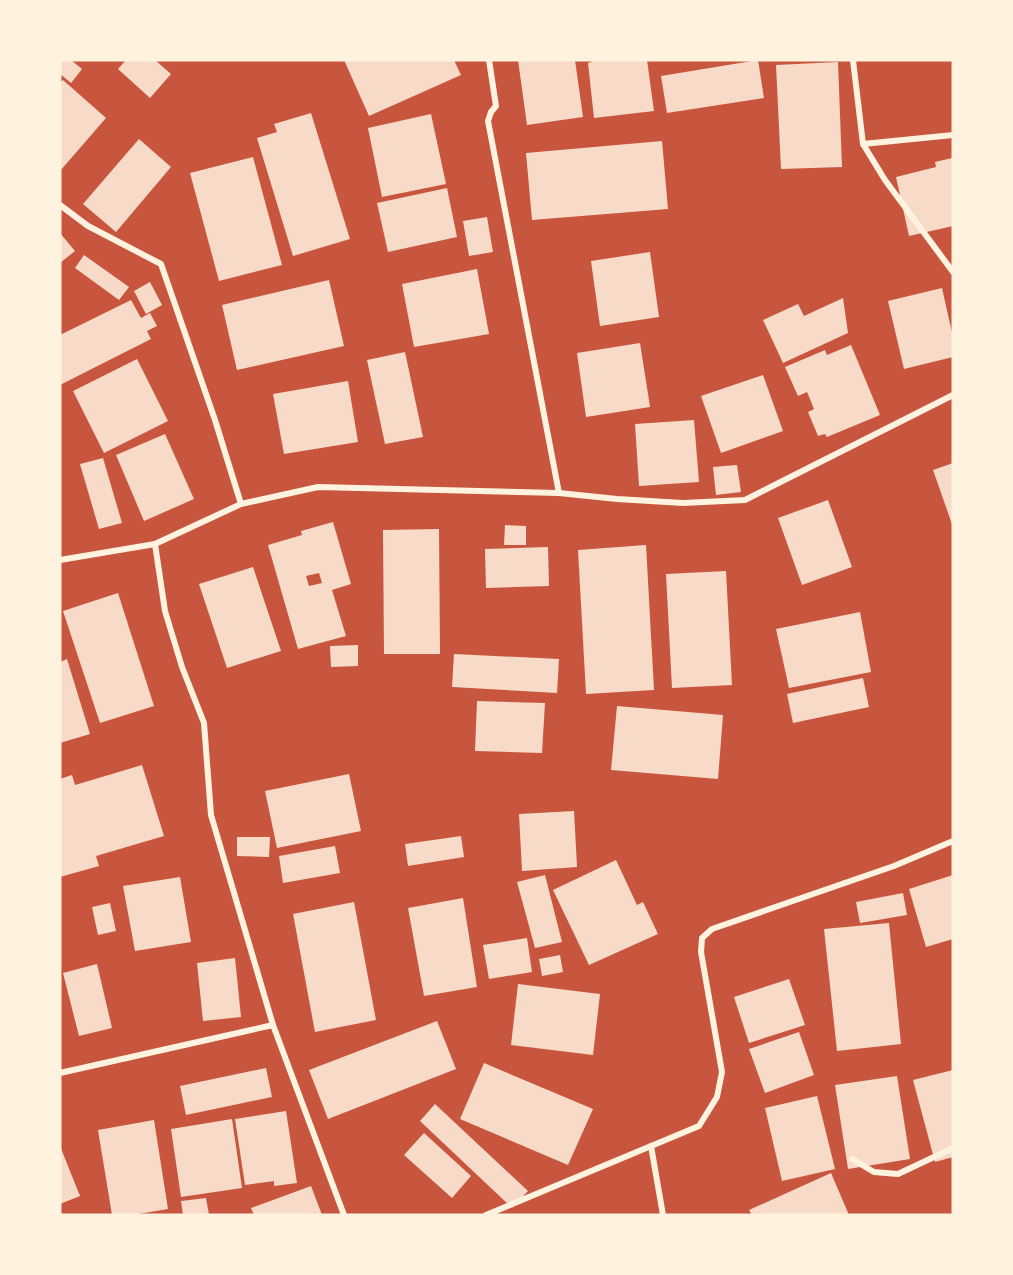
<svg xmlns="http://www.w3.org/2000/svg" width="1013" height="1275" font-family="Inter,sans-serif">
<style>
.building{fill:#f7dbc8;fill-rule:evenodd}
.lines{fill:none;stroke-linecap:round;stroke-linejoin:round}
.minor{stroke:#fff3e0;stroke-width:6}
</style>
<rect width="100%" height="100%" fill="#c8553d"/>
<g class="building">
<polygon points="60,60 71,60 82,69 71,83 60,74"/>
<polygon points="126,60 155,60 171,74 150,98 118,69"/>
<polygon points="344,60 454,60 461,75 369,116"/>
<polygon points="518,60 575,60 583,117 527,125"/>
<polygon points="596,60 647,60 654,111 594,118 588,63"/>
<polygon points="758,60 764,98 667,113 661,76"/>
<polygon points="838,62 842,167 781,169 776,65"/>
<polygon points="63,80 106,118 60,171 60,83"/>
<polygon points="311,113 350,239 293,256 257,138 277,132 274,124"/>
<polygon points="431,114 446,184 382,197 368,128"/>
<polygon points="139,139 171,167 116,232 83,204"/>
<polygon points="662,141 668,209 532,220 526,153"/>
<polygon points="253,157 282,265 219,281 190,173"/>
<polygon points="952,158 953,226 909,236 896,177 936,167 935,162"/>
<polygon points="447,188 457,237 388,252 377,203"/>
<polygon points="487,217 493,252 469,256 463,221"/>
<polygon points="60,233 75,251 60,263"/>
<polygon points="650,252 659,317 600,326 591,261"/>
<polygon points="84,255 129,287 119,300 75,268"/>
<polygon points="477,269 489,334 414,347 402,284"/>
<polygon points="329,280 344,346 237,370 222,305"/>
<polygon points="150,282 162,305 146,314 134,291"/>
<polygon points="942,288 953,337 953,357 904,369 888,301"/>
<polygon points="843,298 848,333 783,363 763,320 798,304 804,316"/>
<polygon points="131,300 141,318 150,313 157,326 147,331 151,339 60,385 60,335"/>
<polygon points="640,343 650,407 586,417 577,353"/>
<polygon points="851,345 880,415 827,437 825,434 818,436 808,412 814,409 807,392 798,396 785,367 825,350 827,355"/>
<polygon points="405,352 423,437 385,444 367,360"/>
<polygon points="137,359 168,421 104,453 73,391"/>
<polygon points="763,375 783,431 721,453 701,396"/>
<polygon points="348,381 358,442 284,454 273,394"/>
<polygon points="694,420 699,482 639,486 635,424"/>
<polygon points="165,434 194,499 144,521 116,455"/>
<polygon points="103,458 122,523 99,529 80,464"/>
<polygon points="953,463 953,527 933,470"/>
<polygon points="737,465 741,492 716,495 713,467"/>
<polygon points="828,500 852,567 802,585 778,518"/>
<path d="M333 522 351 584 332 590 346 636 298 649 268 545 302 535 301 531ZM319 573 322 583 309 586 306 576Z"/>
<polygon points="505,525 526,526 526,545 504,545"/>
<polygon points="439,529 440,654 384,654 383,530"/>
<polygon points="646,545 654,690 586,694 578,550"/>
<polygon points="548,547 549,586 486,588 485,549"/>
<polygon points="253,567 281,651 227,668 199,584"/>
<polygon points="726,571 732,685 672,688 666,574"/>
<polygon points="118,593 154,706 100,723 63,611"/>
<polygon points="860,612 871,672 789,688 776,629"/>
<polygon points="358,645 358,666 331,667 330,646"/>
<polygon points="454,654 559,659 557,693 452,687"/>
<polygon points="67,659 90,734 60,743 60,662"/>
<polygon points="863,678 869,707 793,723 787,694"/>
<polygon points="477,701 545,703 542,753 475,751"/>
<polygon points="617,706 723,715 718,779 611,770"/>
<polygon points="142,765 164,836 96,856 99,866 60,877 60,779 72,775 75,785"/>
<polygon points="349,774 361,831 277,848 265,791"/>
<polygon points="574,811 577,867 522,871 519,814"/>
<polygon points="461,836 464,857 408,866 405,844"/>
<polygon points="237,837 270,837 269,857 237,856"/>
<polygon points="335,846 340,873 283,883 279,856"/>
<polygon points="616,860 637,905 643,902 658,934 589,965 553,890"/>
<polygon points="545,875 562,942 535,948 517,882"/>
<polygon points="953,875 953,939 926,947 909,889"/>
<polygon points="180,877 191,942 135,951 123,886"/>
<polygon points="903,893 907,915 860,923 856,902"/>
<polygon points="463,898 477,987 424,996 408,908"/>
<polygon points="354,902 376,1020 315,1032 293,914"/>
<polygon points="110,903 116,931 98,935 92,907"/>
<polygon points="889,923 901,1044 837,1051 824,929"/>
<polygon points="527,938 532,972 489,979 483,945"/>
<polygon points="560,955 563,972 542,976 539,959"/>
<polygon points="235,958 241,1017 203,1021 197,963"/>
<polygon points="97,964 112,1028 79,1036 63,973"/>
<polygon points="789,979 805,1025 749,1043 734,997"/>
<polygon points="518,984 600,994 593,1055 511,1045"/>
<polygon points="437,1021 456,1069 328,1119 309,1070"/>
<polygon points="799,1032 814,1075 765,1093 749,1049"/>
<polygon points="484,1063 593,1109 568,1165 460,1119"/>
<polygon points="266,1068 272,1097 186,1115 180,1086"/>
<polygon points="953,1070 953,1157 935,1162 913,1080"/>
<polygon points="897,1076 910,1159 848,1169 835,1085"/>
<polygon points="817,1096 835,1169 782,1181 765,1108"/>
<polygon points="435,1104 528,1191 512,1208 420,1121"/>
<polygon points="286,1111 297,1183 274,1186 274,1181 245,1185 235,1119"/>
<polygon points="232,1119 242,1188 181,1197 171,1129"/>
<polygon points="154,1120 168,1209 132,1215 112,1215 98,1130"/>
<polygon points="424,1133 471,1176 452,1198 404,1155"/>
<polygon points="60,1146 80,1196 60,1204"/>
<polygon points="831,1173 849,1215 752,1215 749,1210"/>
<polygon points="311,1186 322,1215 254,1215 251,1208"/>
<polygon points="206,1198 209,1215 183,1215 181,1201"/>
</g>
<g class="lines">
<g class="minor">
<polyline points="489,60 496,106 491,112 488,121 559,493"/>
<polyline points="853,60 863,144 885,180 953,272"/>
<polyline points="863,144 953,135"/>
<polyline points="60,205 88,226 161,264 215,420 241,504"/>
<polyline points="155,544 165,611 182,667 204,723 211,815 273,1025 344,1215"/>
<polyline points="60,560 155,544 241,504 318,487 559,493 617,499 683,503 745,500 953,395"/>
<polyline points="60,1073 273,1025"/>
<polyline points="651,1146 663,1215"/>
<polyline points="852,1159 874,1172 898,1174 953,1148"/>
<polyline points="486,1215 699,1126 717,1097 722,1072 701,952 702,938 712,929 894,866 953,841"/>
</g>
</g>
<rect width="1013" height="1275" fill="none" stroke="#fff3e0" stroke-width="123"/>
</svg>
